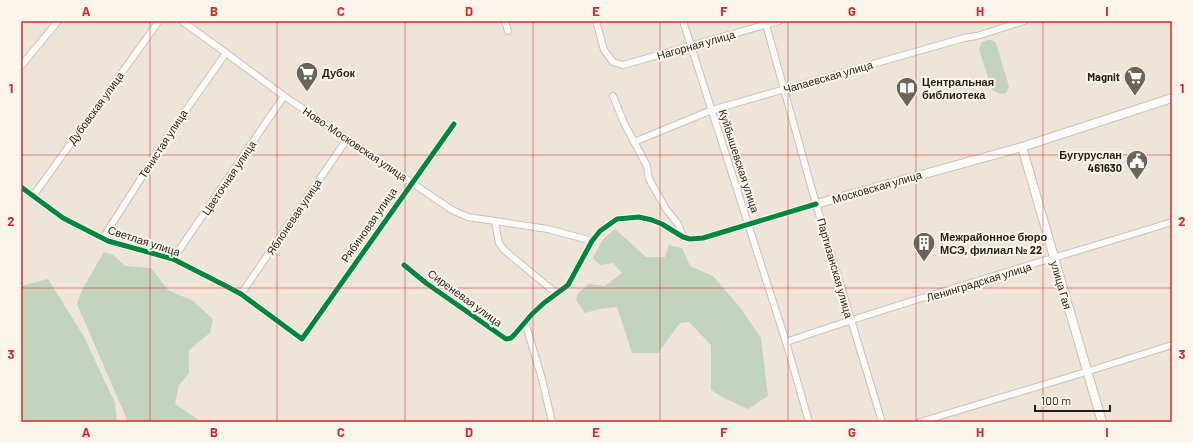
<svg xmlns="http://www.w3.org/2000/svg" width="1193" height="443" font-family="Barlow,sans-serif">
<style>
.green{fill:#c2d4bc}
.lines{fill:none;stroke-linecap:round;stroke-linejoin:round}
.street-casing{stroke:#c9c2b7;stroke-width:8}
.secondary-casing{stroke:#c9c2b7;stroke-width:10}
.street{stroke:#fcfbf9;stroke-width:6}
.secondary{stroke:#fcfbf9;stroke-width:8}
.cycleway-casing{stroke:#fcf5eb;stroke-width:8}
.cycleway{stroke:#00873e;stroke-width:5}
.grid{fill:none;stroke:#d62828;stroke-width:1;stroke-opacity:0.55}
.labels{text-anchor:middle;stroke-width:4;stroke-linejoin:round;paint-order:stroke}
.street-label{font-size:11px;fill:#241e15;stroke:#fcf5eb}
.poi-label{font-size:11px;font-weight:bold;fill:#241e15;stroke:#fcf5eb;text-anchor:start}
.neatline{fill:none;stroke:#d62828;stroke-width:1.5}
.grid-label{font-size:13px;text-anchor:middle;font-weight:bold;fill:#d62828}
</style>
<rect width="100%" height="100%" fill="#eee5d8"/>
<g class="green">
<polygon points="987,40 992,40 996,43 1009,87 1006,93 1001,94 992,90 979,49 982,42"/>
<polygon points="615,229 646,257 665,257 669,245 682,248 690,266 713,276 739,306 761,338 768,396 748,409 724,398 711,390 711,345 689,322 680,323 658,353 632,353 617,307 600,309 585,313 576,300 578,293 589,284 605,286 622,273 613,263 600,265 593,258 603,239"/>
<polygon points="104,252 113,255 125,266 151,268 168,290 193,301 213,319 210,333 189,350 189,373 179,385 175,404 202,422 128,422 77,304 82,290"/>
<polygon points="48,279 83,335 115,403 117,422 21,422 21,286"/>
</g>
<g class="lines">
<g class="street-casing">
<g id="street">
<polyline points="182,21 226,53 284,96 452,210 468,217 548,229 592,241"/>
<polyline points="505,21 508,31"/>
<polyline points="596,21 604,50 613,62 623,65 779,21"/>
<polyline points="683,21 786,342 809,422"/>
<polyline points="765,21 816,204 882,422"/>
<polyline points="21,66 58,21"/>
<polyline points="613,96 624,123 647,166 649,179 666,209 678,224 683,237"/>
<polyline points="634,142 712,110 964,38 977,36 1024,21"/>
<polyline points="21,187 63,218 108,241 173,259 226,286 241,294 302,339 454,124"/>
<polyline points="33,196 159,21"/>
<polyline points="495,222 499,243 504,250 556,293"/>
<polyline points="103,238 170,133 226,53"/>
<polyline points="173,259 284,96"/>
<polyline points="404,265 426,283 506,339 511,338 515,334 532,314 544,303 568,285 592,241 600,231 617,219 639,217 652,220 662,224 683,237 690,239 703,238 816,204"/>
<polyline points="241,294 347,139"/>
<polyline points="525,322 542,379 552,422"/>
<path d="M786 342C913 298 1043 262 1172 222"/>
<polyline points="920,422 1086,372 1172,345"/>
</g>
</g>
<g class="secondary-casing">
<g id="secondary">
<polyline points="1022,147 1102,422"/>
<polyline points="816,204 1022,147 1172,98"/>
</g>
</g>
<use href="#street" class="street"/>
<use href="#secondary" class="secondary"/>
<g class="cycleway-casing">
<g id="cycleway">
<polyline points="21,187 63,218 108,241 173,259 226,286 241,294 302,339 454,124"/>
<polyline points="404,265 426,283 506,339 511,338 515,334 532,314 544,303 568,285 592,241 600,231 617,219 639,217 652,220 662,224 683,237 690,239 703,238 816,204"/>
</g>
</g>
<use href="#cycleway" class="cycleway"/>
</g>
<path class="grid" d="M150 21V422M277 21V422M405 21V422M533 21V422M660 21V422M788 21V422M916 21V422M1043 21V422M21 155H1172M21 288H1172"/>
<defs>
<g id="supermarket-pin" transform="scale(1.15)"><path d="M0 17L-7.5 6A9.5 9.5 0 1 1 7.5 6Z" fill="#6b6459" stroke="#fcf5eb"/><path d="M-6-5.5h2.5l.6 2H6L4.5 2H-2.5L-4.4-4H-6ZM-1.5 3.2a1.3 1.3 0 1 0 .1 0ZM3 3.2a1.3 1.3 0 1 0 .1 0Z" fill="#fff"/></g>
<g id="library-pin" transform="scale(1.15)"><path d="M0 17L-7.5 6A9.5 9.5 0 1 1 7.5 6Z" fill="#6b6459" stroke="#fcf5eb"/><path d="M-6-4Q-3-5.5-.7-3.5V5Q-3 3-6 4ZM6-4Q3-5.5 .7-3.5V5Q3 3 6 4Z" fill="#fff"/></g>
<g id="civic-pin" transform="scale(1.15)"><path d="M0 17L-7.5 6A9.5 9.5 0 1 1 7.5 6Z" fill="#6b6459" stroke="#fcf5eb"/><path d="M-.6-6.5H3V-4.5H.6V-3L4-1V1h2V6H-6V1h2V-1L-.6-3ZM-1.2 2.5V6h2.4V2.5Z" fill="#fff"/></g>
<g id="building-pin" transform="scale(1.15)"><path d="M0 17L-7.5 6A9.5 9.5 0 1 1 7.5 6Z" fill="#6b6459" stroke="#fcf5eb"/><path d="M-4-6H4V6H1V3H-1V6H-4ZM-2.5-4.3h1.7v1.8h-1.7ZM.8-4.3h1.7v1.8H.8ZM-2.5-1h1.7V.8h-1.7ZM.8-1h1.7V.8H.8Z" fill="#fff"/></g>
</defs>
<g fill-rule="evenodd">
<use href="#supermarket-pin" x="307" y="73"/>
<use href="#supermarket-pin" x="1135" y="77"/>
<use href="#library-pin" x="907" y="88"/>
<use href="#civic-pin" x="1137" y="161"/>
<use href="#building-pin" x="924" y="243"/>
</g>
<g class="labels">
<g class="street-label">
<text transform="translate(696 45) rotate(-16)" y="4">Нагорная улица</text>
<text transform="translate(828 77) rotate(-16)" y="4">Чапаевская улица</text>
<text transform="translate(96 108) rotate(-54)" y="4">Дубовская улица</text>
<text transform="translate(163 144) rotate(-57)" y="4">Тенистая улица</text>
<text transform="translate(355 144) rotate(34)" y="4">Ново-Московская улица</text>
<text transform="translate(739 161) rotate(72)" y="4">Куйбышевская улица</text>
<text transform="translate(229 178) rotate(-56)" y="4">Цветочная улица</text>
<text transform="translate(877 187) rotate(-16)" y="4">Московская улица</text>
<text transform="translate(294 217) rotate(-56)" y="4">Яблоневая улица</text>
<text transform="translate(369 225) rotate(-55)" y="4">Рябиновая улица</text>
<text transform="translate(144 241) rotate(18)" y="4">Светлая улица</text>
<text transform="translate(835 268) rotate(74)" y="4">Партизанская улица</text>
<text transform="translate(979 282) rotate(-17)" y="4">Ленинградская улица</text>
<text transform="translate(1061 285) rotate(74)" y="4">улица Гая</text>
<text transform="translate(465 298) rotate(36)" y="4">Сиреневая улица</text>
</g>
<g class="poi-label">
<text x="322" y="77">Дубок</text>
<text x="1120" y="81" text-anchor="end">Magnit</text>
<text x="922" y="86">Центральная<tspan x="922" dy="13">библиотека</tspan></text>
<text x="1122" y="159" text-anchor="end">Бугуруслан<tspan x="1122" dy="13">461630</tspan></text>
<text x="940" y="241">Межрайонное бюро<tspan x="940" dy="13">МСЭ, филиал № 22</tspan></text>
</g>
</g>
<rect width="1193" height="443" fill="none" stroke="#fcf5eb" stroke-width="44"/>
<path d="M1035 405v6h75v-6" fill="none" stroke="#241e15" stroke-width="2"/>
<text x="1041" y="405" font-size="12" fill="#241e15" stroke="#fcf5eb" stroke-width="3" paint-order="stroke">100 m</text>
<rect x="22" y="22" width="1149" height="399" class="neatline"/>
<g class="grid-label">
<text x="86" y="16">A</text>
<text x="214" y="16">B</text>
<text x="341" y="16">C</text>
<text x="469" y="16">D</text>
<text x="596" y="16">E</text>
<text x="724" y="16">F</text>
<text x="852" y="16">G</text>
<text x="980" y="16">H</text>
<text x="1107" y="16">I</text>
<text x="11" y="93">1</text>
<text x="1182" y="93">1</text>
<text x="11" y="226">2</text>
<text x="1182" y="226">2</text>
<text x="11" y="359">3</text>
<text x="1182" y="359">3</text>
<text x="86" y="437">A</text>
<text x="214" y="437">B</text>
<text x="341" y="437">C</text>
<text x="469" y="437">D</text>
<text x="596" y="437">E</text>
<text x="724" y="437">F</text>
<text x="852" y="437">G</text>
<text x="980" y="437">H</text>
<text x="1107" y="437">I</text>
</g>
</svg>
